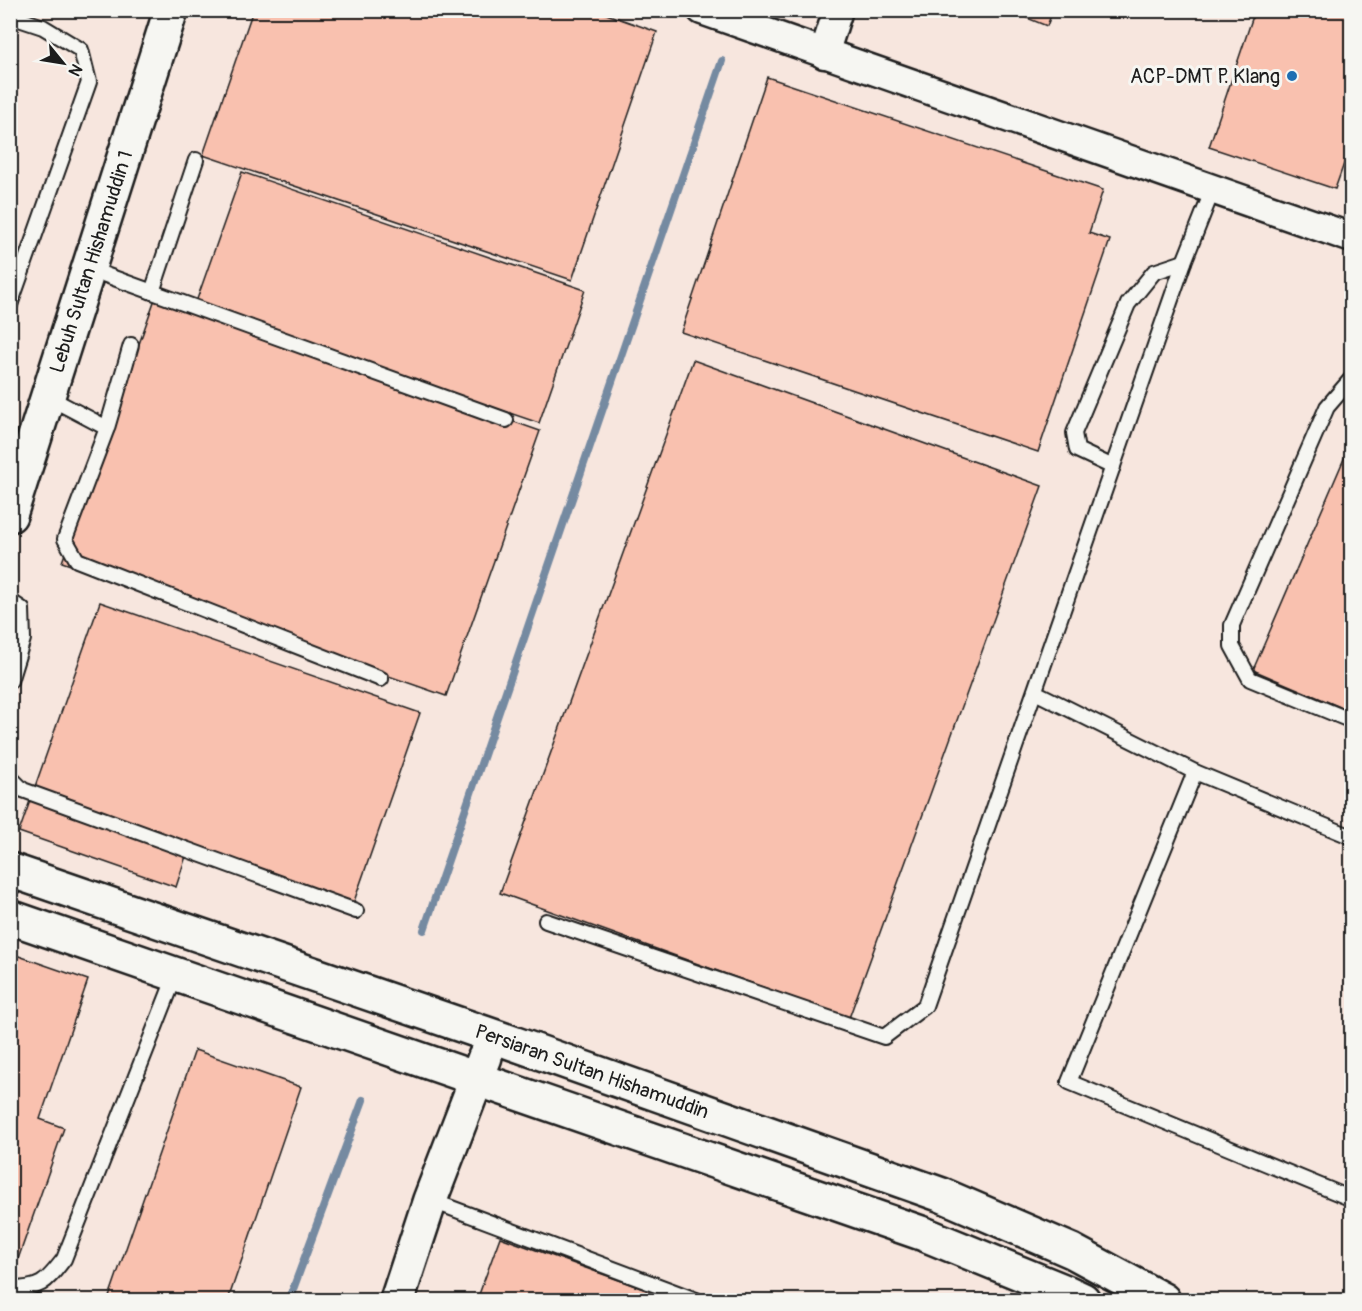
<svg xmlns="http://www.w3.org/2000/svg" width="1362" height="1311" font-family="Pangolin,sans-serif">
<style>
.built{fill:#f7e6de}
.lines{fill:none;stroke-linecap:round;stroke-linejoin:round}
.stream{stroke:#758aa1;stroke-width:8}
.building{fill:#f9c1af;stroke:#1c1c1c;stroke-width:1.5}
.lane-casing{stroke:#1c1c1c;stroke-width:18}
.street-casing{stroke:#1c1c1c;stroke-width:33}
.secondary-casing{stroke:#1c1c1c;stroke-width:38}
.lane{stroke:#f6f6f2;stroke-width:14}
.street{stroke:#f6f6f2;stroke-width:28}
.secondary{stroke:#f6f6f2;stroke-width:33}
.poi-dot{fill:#1f6fb2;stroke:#f6f6f2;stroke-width:2}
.labels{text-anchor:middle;stroke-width:6;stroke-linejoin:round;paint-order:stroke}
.poi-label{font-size:20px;fill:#1c1c1c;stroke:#f6f6f2;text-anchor:end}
.street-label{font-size:20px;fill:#1c1c1c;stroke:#f6f6f2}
</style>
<rect width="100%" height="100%" fill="#f6f6f2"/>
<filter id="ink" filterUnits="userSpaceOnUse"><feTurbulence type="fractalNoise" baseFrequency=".0167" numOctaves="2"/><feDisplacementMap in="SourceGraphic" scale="12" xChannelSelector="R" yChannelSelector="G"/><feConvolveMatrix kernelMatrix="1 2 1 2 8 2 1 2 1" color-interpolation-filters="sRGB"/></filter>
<g filter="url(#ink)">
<rect class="built" x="11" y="11" width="1340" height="1289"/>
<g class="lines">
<g class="stream">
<polyline points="424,930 722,61"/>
<polyline points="289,1300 363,1100"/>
</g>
</g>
<g class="building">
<polygon points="253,10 595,10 657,32 572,280 203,155"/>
<polygon points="1007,10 1053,10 1047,26"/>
<polygon points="1255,10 1352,10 1352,141 1335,189 1209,147"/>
<polygon points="767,77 1103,190 1089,233 1110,240 1038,452 681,332"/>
<polygon points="242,172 585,290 539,423 195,305"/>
<polygon points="156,296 540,431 446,696 62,562"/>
<polygon points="693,360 1042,486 849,1018 500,893"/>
<polygon points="1352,440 1352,712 1253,670"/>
<polygon points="100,602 420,713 351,910 187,853 176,887 19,832"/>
<polygon points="10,953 88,980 40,1119 64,1128 17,1262 10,1260"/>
<polygon points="195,1050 301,1087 228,1300 108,1300"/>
<polygon points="500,1237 674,1300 477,1300"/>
</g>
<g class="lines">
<g class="lane-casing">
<g id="lane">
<polyline points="10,16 43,27 81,50 89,82 10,305"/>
<polyline points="89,269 506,420"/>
<polyline points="152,292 196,160"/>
<polyline points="1352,378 1327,407 1232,625 1232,646 1250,679 1352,721"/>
<polyline points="48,397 107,428 65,539 77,560 381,679"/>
<polyline points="107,428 131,345"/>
<polyline points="1113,467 1077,450 1074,433 1128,304 1154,272 1184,262"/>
<polyline points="10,601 22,609 23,639 10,681"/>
<polyline points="1035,692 1195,772 1069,1082 1352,1199"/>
<polyline points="1195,772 1352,837"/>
<polyline points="10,777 23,790 356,911"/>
<polyline points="546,921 884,1037 925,1006 1184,262 1213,189"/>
<polyline points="430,1200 696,1300"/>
<path d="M10 1289C42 1289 46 1282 64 1259L176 974"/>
</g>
</g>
<g class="street-casing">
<g id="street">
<polyline points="702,10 1352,238"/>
<polyline points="824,54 838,10"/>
</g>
</g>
<g class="secondary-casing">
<g id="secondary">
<path id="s1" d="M10 515 171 10"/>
<path id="s2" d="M10 870 493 1036 942 1195 1072 1251 1163 1300"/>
<polyline points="10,917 924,1234 1066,1292 1083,1300"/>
<polyline points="397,1300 430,1200 485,1057"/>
</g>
</g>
<use href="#lane" class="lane"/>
<use href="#street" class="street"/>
<use href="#secondary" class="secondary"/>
</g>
</g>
<circle class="poi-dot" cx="1292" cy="76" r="6"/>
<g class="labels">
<g class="poi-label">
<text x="1280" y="83">ACP-DMT P. Klang</text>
</g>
<g class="street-label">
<text dy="7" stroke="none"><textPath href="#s1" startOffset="266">Lebuh Sultan Hishamuddin 1</textPath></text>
<text dy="7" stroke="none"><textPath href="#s2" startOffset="616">Persiaran Sultan Hishamuddin</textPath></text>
</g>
</g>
<rect width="1362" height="1311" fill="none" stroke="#f6f6f2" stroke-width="36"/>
<rect x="18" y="18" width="1326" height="1275" fill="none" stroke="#1c1c1c" stroke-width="2" filter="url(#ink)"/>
<g transform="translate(63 63) rotate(120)" stroke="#f6f6f2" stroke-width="4.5" paint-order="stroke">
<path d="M0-4.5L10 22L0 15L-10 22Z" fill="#1c1c1c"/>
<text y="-9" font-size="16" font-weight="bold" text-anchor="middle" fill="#1c1c1c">N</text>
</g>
</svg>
